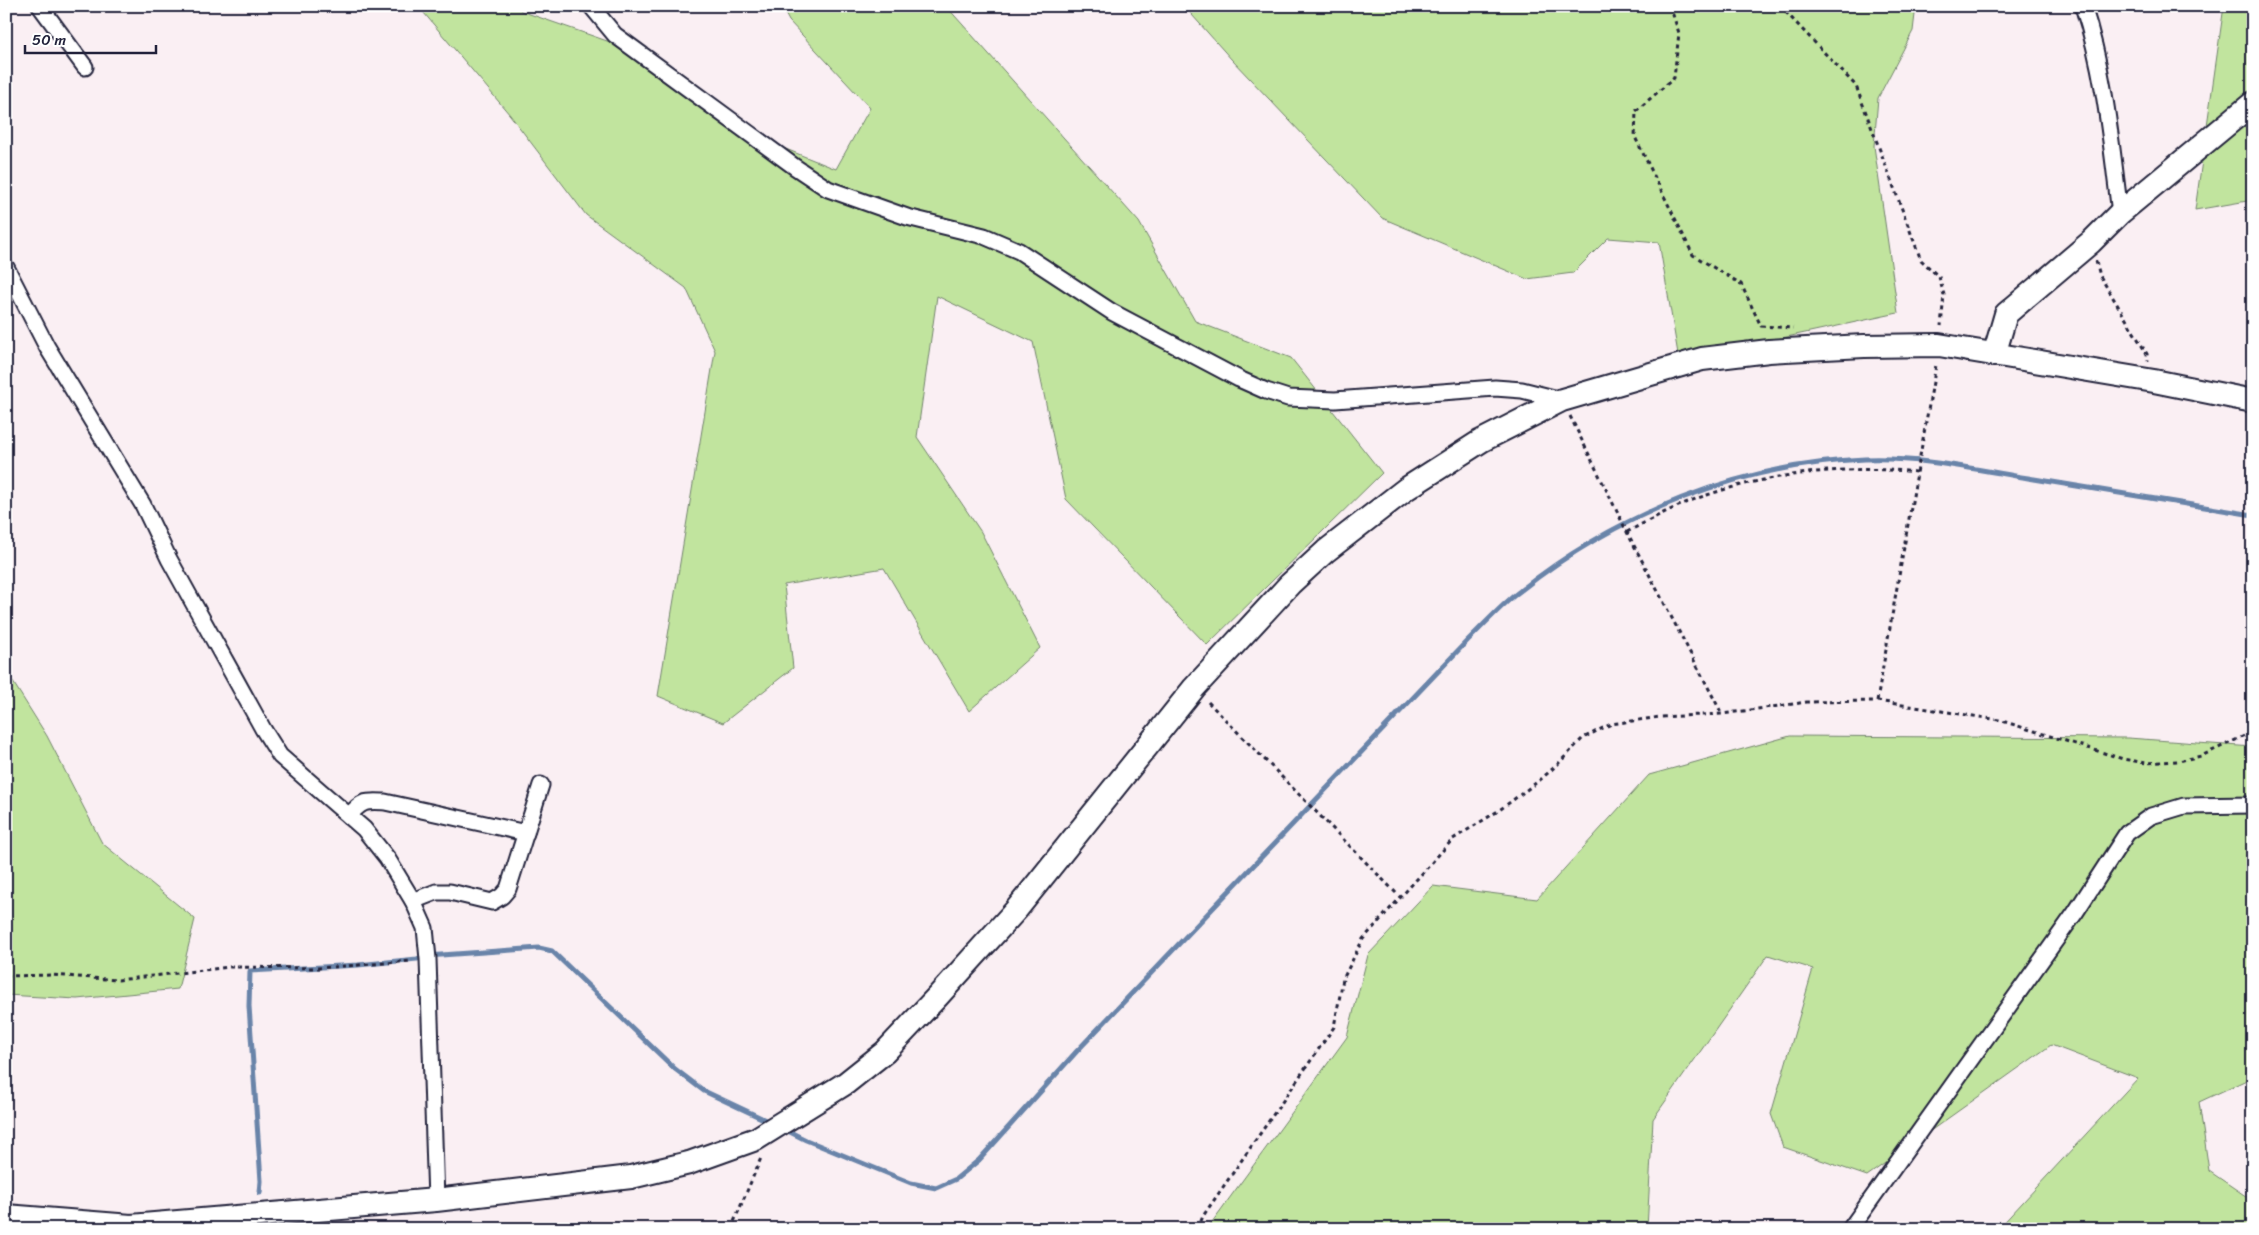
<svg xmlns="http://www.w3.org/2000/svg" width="2259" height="1235" font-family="Sriracha,sans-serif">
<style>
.green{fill:#c1e49e;stroke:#72836c}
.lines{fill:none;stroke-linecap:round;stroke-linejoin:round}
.stream{stroke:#6984a9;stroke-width:5}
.street-casing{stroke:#22223b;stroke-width:19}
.secondary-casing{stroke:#22223b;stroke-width:26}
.path{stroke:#22223b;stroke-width:3;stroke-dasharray:4 4;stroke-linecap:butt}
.street{stroke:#fff;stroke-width:15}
.secondary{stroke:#fff;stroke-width:22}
</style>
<rect width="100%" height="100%" fill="#faeff3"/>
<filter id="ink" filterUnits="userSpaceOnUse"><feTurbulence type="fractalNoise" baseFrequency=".02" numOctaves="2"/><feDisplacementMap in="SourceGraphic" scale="10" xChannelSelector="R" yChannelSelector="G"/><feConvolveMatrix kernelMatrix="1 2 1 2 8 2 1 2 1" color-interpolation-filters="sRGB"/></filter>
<g filter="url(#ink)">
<g class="green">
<polygon points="418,6 518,6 521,11 610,42 723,124 836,169 870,108 789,21 781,6 946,6 1139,222 1195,321 1291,358 1382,473 1207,645 1066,499 1033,342 937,296 917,437 981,532 1040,648 969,711 884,568 784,585 793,668 723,723 658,696 715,351 686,288 586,215 510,115"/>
<polygon points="1184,6 1916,6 1913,31 1878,98 1874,146 1898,313 1726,350 1678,354 1659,242 1608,238 1573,273 1527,279 1382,218 1232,60"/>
<polygon points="2224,6 2253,6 2253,200 2195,210"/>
<polygon points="6,671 47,736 102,843 195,919 178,989 77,999 6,995"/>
<polygon points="1790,736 2128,738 2253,747 2253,1077 2199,1102 2209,1171 2253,1201 2253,1229 1998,1229 2138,1078 2051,1045 1867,1176 1783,1147 1771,1114 1813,969 1768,955 1653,1119 1647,1229 1207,1229 1347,1037 1368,955 1433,886 1537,899 1649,775"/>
</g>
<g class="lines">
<g class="stream">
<path d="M784 1129 806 1140 911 1183 936 1188 956 1179 979 1160 1077 1051 1468 640C1485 624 1501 605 1520 591 1617 514 1740 464 1865 459 1920 457 1974 469 2028 478 2103 490 2178 503 2253 515"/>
<polyline points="260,1193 261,1181 249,1006 250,971 358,965 417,959 427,956 539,948 552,951 675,1069 704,1091 772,1123"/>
</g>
<g class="street-casing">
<g id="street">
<polyline points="40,6 85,67"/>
<polyline points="591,6 615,35 795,167 828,189 907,217 984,236 1019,251 1112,312 1239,379 1266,391 1288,398 1335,400 1495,388 1522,390 1562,400"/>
<path d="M2083 6C2105 73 2111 143 2120 213"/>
<polyline points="6,267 47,347 143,505 169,559 263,729 280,756 364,829 387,858 413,901 425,928 428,959 436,1200"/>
<path d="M349 816C362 800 366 801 385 802L526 833"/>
<polyline points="413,901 436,892 450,892 492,902 502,896 508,889 541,785"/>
<polyline points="1850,1229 2075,913 2127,833 2151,816 2184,806 2253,805"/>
</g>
</g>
<g class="secondary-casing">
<g id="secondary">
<polyline points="1994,355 2006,314 2091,242 2120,213 2253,103"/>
<polyline points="6,1216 131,1226 436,1200 631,1177 689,1163 756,1139 846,1083 885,1052 937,997 1016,910 1194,688 1290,584 1326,551 1406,489 1481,441 1562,400 1702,359 1769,351 1864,346 1939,345 2154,381 2253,401"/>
</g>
</g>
<g class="path">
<polyline points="1670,6 1679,33 1674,78 1636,111 1635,137 1693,255 1741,284 1761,326 1793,328"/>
<polyline points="1780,6 1856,86 1921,260 1939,277 1944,295 1941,326"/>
<polyline points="2096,261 2100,276 2147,354 2148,361"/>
<polyline points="1570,416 1627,532 1722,714"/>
<path d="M1627 532C1653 518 1679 504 1707 495 1773 473 1848 465 1917 472"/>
<polyline points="1877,701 1936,365"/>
<polyline points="1208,702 1400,897"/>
<polyline points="6,976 52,975 118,980 230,967 319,968 412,961"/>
<polyline points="731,1229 761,1158"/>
<polyline points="1198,1229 1203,1216 1334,1027 1343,979 1363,939 1453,839 1498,811 1540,780 1558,764 1583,738 1611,724 1660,717 1722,714 1807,702 1877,701 1999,720 2123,759 2146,763 2179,761 2201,756 2253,732"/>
</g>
<use href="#street" class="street"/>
<use href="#secondary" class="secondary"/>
</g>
</g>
<rect width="2259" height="1235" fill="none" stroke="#fff" stroke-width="25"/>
<rect x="12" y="12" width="2234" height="1210" fill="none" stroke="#22223b" stroke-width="2" filter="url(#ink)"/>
<path d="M25 45v8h131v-8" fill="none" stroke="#22223b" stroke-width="2.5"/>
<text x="32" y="45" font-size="15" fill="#22223b" stroke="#ffffff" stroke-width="4" paint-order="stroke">50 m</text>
</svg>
